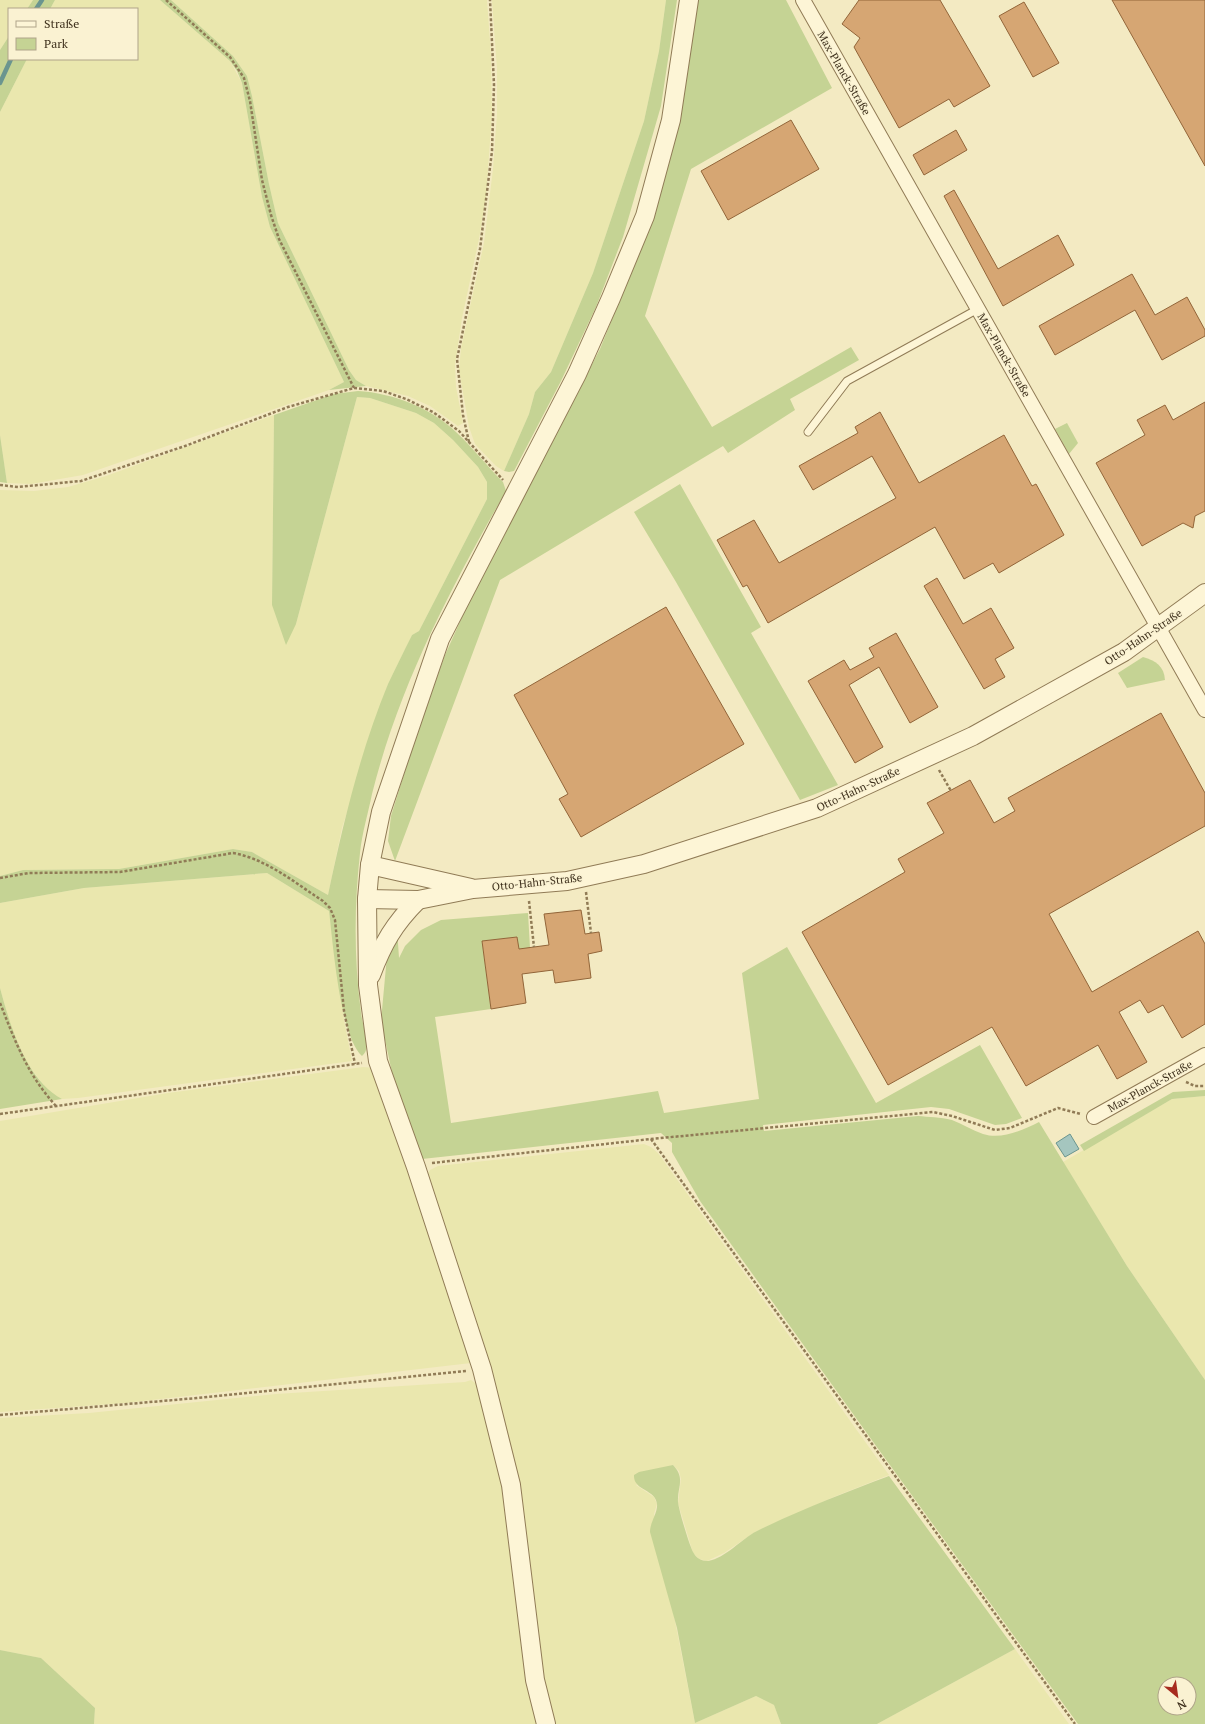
<svg xmlns="http://www.w3.org/2000/svg" width="1205" height="1724" font-family="'PT Serif',serif">
<style>
.farmland{fill:#eae7ae}
.green{fill:#c5d394;fill-rule:evenodd}
.water{fill:#a5c6bf;stroke:#6a958f}
.lines{fill:none;stroke-linecap:round;stroke-linejoin:round}
.stream{stroke:#6a958f;stroke-width:4.5}
.building{fill:#d6a673;stroke:#926539}
.service-casing{stroke:#907b56;stroke-width:9}
.minor-casing{stroke:#907b56;stroke-width:16}
.tertiary-casing{stroke:#907b56;stroke-width:20}
.path{stroke:#907b56;stroke-width:2.5;stroke-dasharray:3 2;stroke-linecap:butt}
.service{stroke:#fdf5d6;stroke-width:7}
.minor{stroke:#fdf5d6;stroke-width:14}
.tertiary{stroke:#fdf5d6;stroke-width:18}
.labels{text-anchor:middle;stroke-width:3;stroke-linejoin:round;paint-order:stroke}
.street-label{font-size:11px;fill:#3e301c;stroke:#faf2d2}
</style>
<rect width="100%" height="100%" fill="#f3eac2"/>
<g class="farmland">
<polygon points="0,0 33,0 27,9 9,9 9,36 0,50"/>
<polygon points="55,0 160,0 230,61 242,83 262,197 270,227 344,382 329,390 83,475 31,484 7,483 0,435 0,112 27,59 137,59 137,9 50,9"/>
<polygon points="171,0 487,0 491,55 492,114 486,197 479,239 462,318 455,365 456,387 463,423 458,426 430,406 408,396 366,386 356,380 349,370 278,223 269,184 252,96 247,76 233,56"/>
<polygon points="492,0 666,0 659,51 644,121 593,273 551,372 535,392 529,414 504,471 496,466 475,444 469,427 459,370 461,348 484,243 493,169 497,114 497,69"/>
<polygon points="357,397 370,398 416,413 434,423 453,440 478,467 487,482 487,499 419,631 412,635 388,684 342,828 328,895 252,852 233,849 119,869 23,870 0,876 0,490 34,491 68,487 106,476 274,415 272,605 296,624"/>
<polygon points="267,873 329,911 344,1020 352,1061 78,1098 62,1099 54,1095 45,1087 27,1063 10,1025 0,988 0,903 84,888"/>
<polygon points="363,1067 374,1068 471,1363 126,1403 0,1412 0,1121 168,1093"/>
<polygon points="1205,1096 1205,1380 1127,1266 1063,1162 1172,1099"/>
<polygon points="644,1144 651,1147 658,1153 889,1475 836,1496 755,1532 724,1553 707,1561 699,1559 693,1553 678,1503 681,1479 679,1471 673,1465 636,1485 654,1497 657,1504 654,1514 695,1723 756,1696 774,1705 781,1724 552,1724 547,1703 515,1468 503,1414 425,1177 430,1170 438,1166"/>
<polygon points="471,1380 478,1385 498,1462 510,1534 526,1684 537,1724 94,1724 95,1708 41,1658 0,1650 0,1418 89,1413 276,1394 465,1382"/>
<polygon points="1015,1649 1069,1724 877,1724"/>
</g>
<g class="green">
<polygon points="33,0 55,0 50,9 27,9"/>
<polygon points="160,0 171,0 233,56 247,76 252,96 269,184 278,223 349,370 356,380 366,386 329,390 344,382 270,227 262,197 242,83 237,71 230,61"/>
<polygon points="666,0 677,0 661,106 623,237 596,307 561,381 514,471 509,472 504,471 529,414 535,392 551,372 593,273 644,121 659,51"/>
<polygon points="697,0 786,0 832,88 691,169 645,316 712,427 851,347 859,360 790,399 795,410 728,453 723,446 500,580 395,861 388,841 391,816 414,742 445,655 477,584 600,349 637,257 681,110"/>
<polygon points="9,36 9,59 27,59 0,112 0,50"/>
<path d="M358 391C393 393 431 408 456 432 473 448 487 466 503 482L506 491C451 587 399 686 372 794 368 814 362 833 360 853 354 907 354 959 361 1013 362 1025 373 1047 362 1056 340 1037 333 943 329 911L267 873 84 888 0 903V876L23 870 119 869 233 849 252 852 328 895C343 824 360 752 388 684 396 667 404 651 412 635L419 631 487 499V482L478 467 453 440 434 423 416 413 370 398 357 397 296 624 286 645 272 605 274 415 334 394Z"/>
<polygon points="1067,423 1078,443 1069,454 1055,429"/>
<polygon points="0,435 7,483 0,482"/>
<polygon points="680,484 761,627 751,633 838,785 800,800 676,582 634,512"/>
<path d="M1143 657C1156 661 1164 666 1165 680L1127 688 1118 673Z"/>
<path d="M528 913 530 948 525 951 519 952 517 937 482 941 491 1009 435 1017 451 1123 658 1091 664 1113 759 1099 742 973 787 947 876 1103 980 1045 1022 1118 1006 1124 995 1125 949 1109 931 1107 763 1125 764 1131 918 1116C929 1117 940 1117 952 1120 962 1124 972 1130 983 1134 1002 1140 1023 1130 1039 1122L1127 1266 1205 1380V1724H1078L879 1450 700 1201 672 1152V1143L661 1133 422 1159 396 1091 381 1021 388 945 397 928 399 958 405 946 421 930 441 920ZM1165 1684H1189V1708H1165Z"/>
<path d="M0 988C10 1025 26 1080 62 1099L0 1109Z"/>
<polygon points="1205,1090 1205,1096 1172,1099 1084,1151 1080,1145 1173,1092"/>
<path d="M673 1465C686 1479 677 1487 678 1502 679 1511 689 1544 693 1552 696 1558 701 1561 708 1561 726 1558 741 1539 757 1531 800 1510 844 1493 889 1476L1015 1649 877 1724H781L774 1705 756 1696 695 1723 677 1628 650 1532C650 1522 658 1513 657 1504 656 1489 633 1491 634 1475L639 1472Z"/>
<polygon points="0,1650 41,1658 95,1708 94,1724 0,1724"/>
</g>
<polygon class="water" points="1070,1134 1079,1149 1065,1157 1056,1143"/>
<g class="lines">
<g class="stream">
<polyline points="36,9 42,0"/>
<polyline points="0,83 11,59"/>
</g>
</g>
<g class="building">
<polygon points="859,0 940,0 990,86 954,107 949,99 899,128 854,47 860,38 842,24"/>
<polygon points="1112,0 1205,0 1205,166"/>
<polygon points="1024,2 1059,63 1033,77 999,16"/>
<polygon points="791,120 819,169 728,220 701,171"/>
<polygon points="956,130 967,150 924,175 913,155"/>
<polygon points="954,190 998,269 1058,235 1074,265 1003,306 944,196"/>
<polygon points="1132,274 1155,315 1187,297 1205,330 1205,336 1162,360 1135,310 1055,355 1039,326"/>
<polygon points="1205,402 1205,511 1195,516 1193,528 1183,523 1142,546 1096,463 1145,435 1137,420 1165,405 1173,420"/>
<polygon points="880,412 919,483 1004,435 1032,486 1036,484 1064,535 999,573 993,563 964,579 935,527 768,623 747,585 743,587 717,540 754,520 779,563 896,498 872,456 813,490 799,466 858,433 855,427"/>
<polygon points="937,578 963,624 991,608 1014,648 995,659 1005,677 984,689 924,586"/>
<polygon points="666,607 744,744 581,837 559,799 568,794 514,695"/>
<polygon points="896,633 938,707 910,723 879,667 849,685 883,747 855,763 808,681 844,660 850,670 874,657 869,648"/>
<polygon points="1161,713 1205,793 1205,826 1049,914 1092,992 1198,931 1205,944 1205,1024 1182,1038 1163,1005 1148,1013 1140,1000 1119,1012 1147,1062 1117,1079 1098,1045 1026,1086 992,1027 888,1085 802,932 905,872 898,859 944,833 927,803 970,780 994,823 1015,811 1008,798"/>
<polygon points="581,910 585,934 599,932 602,951 588,954 591,978 555,983 553,970 522,974 526,1003 491,1009 482,941 517,937 519,949 549,945 544,914"/>
</g>
<g class="lines">
<g class="service-casing">
<polyline id="service" points="808,432 847,381 978,309"/>
</g>
<g class="minor-casing">
<g id="minor">
<polyline points="803,0 1205,710"/>
<polyline points="1094,1117 1205,1055"/>
</g>
</g>
<g class="tertiary-casing">
<g id="tertiary">
<polyline points="370,865 471,888"/>
<polyline points="367,899 418,900 473,889 567,881 644,864 817,808 973,736 1124,652 1205,593"/>
<path d="M371 975C383 943 394 924 418 900"/>
<polyline points="546,1724 535,1680 511,1485 482,1369 416,1167 378,1061 368,985 367,899 370,865 381,812 440,639 577,374 611,298 645,216 671,120 689,0"/>
</g>
</g>
<g class="path">
<polyline points="166,0 230,57 244,78 250,101 262,180 271,215 279,239 354,388"/>
<polyline points="469,442 463,415 457,359 480,249 492,151 494,85 490,0"/>
<polyline points="0,485 18,487 81,481 185,446 288,407 354,388 383,391 406,399 433,412 459,431 503,480"/>
<polyline points="939,770 951,791"/>
<path d="M0 878 29 873 120 872 233 853C267 859 295 883 323 901L330 908 335 920 344 1011 355 1064"/>
<polyline points="586,892 591,933"/>
<polyline points="529,901 534,947"/>
<path d="M0 1003C16 1043 27 1074 56 1106"/>
<polyline points="1186,1082 1195,1086 1205,1086"/>
<polyline points="0,1114 362,1063"/>
<polyline points="651,1139 1075,1724"/>
<polyline points="432,1163 651,1139 933,1112 952,1116 995,1130 1010,1128 1058,1108 1081,1114"/>
<polyline points="0,1415 197,1398 466,1371"/>
</g>
<use href="#service" class="service"/>
<use href="#minor" class="minor"/>
<use href="#tertiary" class="tertiary"/>
</g>
<g class="labels">
<g class="street-label">
<text transform="translate(844 73) rotate(60)" y="4">Max-Planck-Straße</text>
<text transform="translate(1004 355) rotate(60)" y="4">Max-Planck-Straße</text>
<text transform="translate(1143 637) rotate(-34)" y="4">Otto-Hahn-Straße</text>
<text transform="translate(858 789) rotate(-25)" y="4">Otto-Hahn-Straße</text>
<text transform="translate(537 882) rotate(-6)" y="4">Otto-Hahn-Straße</text>
<text transform="translate(1150 1086) rotate(-29)" y="4">Max-Planck-Straße</text>
</g>
</g>
<rect x="8" y="8" width="130" height="52" fill="#faf2d2" stroke="#afa489"/>
<rect x="16" y="21" width="20" height="6" fill="#fdf5d6" stroke="#afa489"/>
<text x="44" y="28" font-size="12" fill="#3e301c">Straße</text>
<rect x="16" y="38" width="20" height="12" fill="#c5d394" stroke="#afa489"/>
<text x="44" y="48" font-size="12" fill="#3e301c">Park</text>
<g transform="translate(1177 1696) rotate(151)"><circle r="19" fill="#faf2d2" stroke="#afa489"/>
<path d="M0-3L7 15L0 10L-7 15Z" fill="#a72b1e"/>
<text y="-6" font-size="11" font-weight="bold" text-anchor="middle" fill="#3e301c">N</text>
</g>
</svg>
